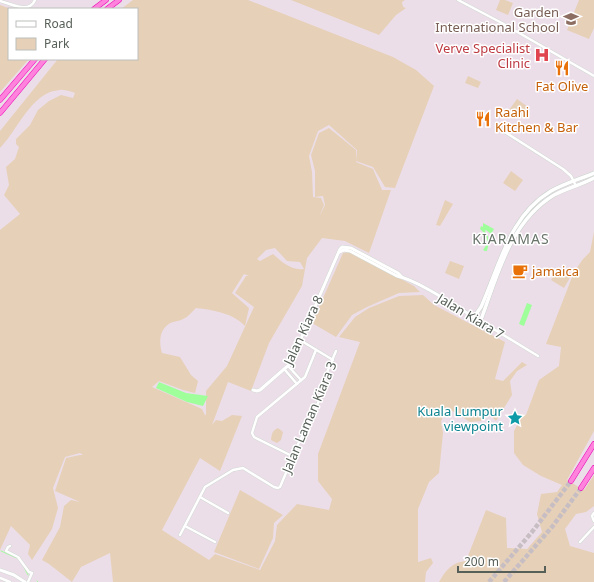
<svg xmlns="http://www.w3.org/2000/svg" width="594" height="582" font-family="'Noto Sans',sans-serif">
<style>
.green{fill:#e6d0b8;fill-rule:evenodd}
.water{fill:#9eff9b}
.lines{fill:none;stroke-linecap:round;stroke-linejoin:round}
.stream{stroke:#9eff9b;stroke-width:1}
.motorway-tunnel{stroke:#c7bec4;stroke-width:4.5;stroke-dasharray:4.5 2;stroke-linecap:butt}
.minor-casing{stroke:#d1d9d3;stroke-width:3.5}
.tertiary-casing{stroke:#d1d9d3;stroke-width:4}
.secondary-casing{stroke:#c9d4cb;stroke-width:4.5}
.motorway-casing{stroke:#ea00b6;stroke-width:5.5}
.minor{stroke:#fff;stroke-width:2.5}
.tertiary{stroke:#fff;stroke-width:3}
.secondary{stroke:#fff;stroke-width:3.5}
.motorway{stroke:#ff82dc;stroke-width:4.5}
.labels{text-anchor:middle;stroke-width:3;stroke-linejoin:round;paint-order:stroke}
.education-label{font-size:13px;fill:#785e54;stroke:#fff;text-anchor:end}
.health-label{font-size:13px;fill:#be3a42;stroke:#fff;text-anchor:end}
.food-label{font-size:13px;fill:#c56008;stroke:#fff;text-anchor:start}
.street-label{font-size:13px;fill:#576058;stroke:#fff}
.culture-label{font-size:13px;fill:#0d838f;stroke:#fff;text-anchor:end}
.neighbourhood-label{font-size:14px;letter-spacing:1px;fill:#687369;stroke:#fff}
</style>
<rect width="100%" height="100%" fill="#ecdee8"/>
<g class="green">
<path d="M133 0H248L393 57 416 70 434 86 395 188 385 187 373 167 356 161 357 150 329 125 318 131 309 156 312 172 313 197 321 198 324 205 319 217 325 205 323 196 315 197V171L311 155 319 133 329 128 356 150V162L373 169 382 190H391L369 253 345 241 322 238 307 258 302 286 269 343 251 391 228 382 212 425 216 420 222 421 232 415 242 416 220 471 200 458 162 530 209 560 215 554 260 570 275 541 277 525 297 504 329 510 332 499 318 481V454L360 342 339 337 355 317 369 308 399 296 423 295 434 305 505 342 495 379 503 381 522 362 527 365 517 371 510 381 512 395 496 421 488 413 481 421 470 422 446 407 441 422 443 433 439 473 429 482 418 509V562L431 558 433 563 426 572 425 582H113L110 553 81 567 72 582 49 564 42 560 60 527 64 506 71 500 80 502 55 491 66 458 80 455H83L80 453 65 457 53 488 58 508 52 529 32 560 28 554 30 545 11 526 0 550V230L20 214 4 195 9 185 6 167 15 159 19 147 16 144V139L30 125 38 110 49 101 61 95 73 98 75 93C71 92 65 89 60 90 32 91 17 131 0 148V131L58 59H137V9H121ZM275 248 287 261 300 262 304 269C291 271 281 261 273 254L260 261 257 259 266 250ZM244 274 249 276H246L235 293 254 307 227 366 206 391V414L204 417 205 415 202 409 152 387 159 381 183 390 195 393 198 381 191 375 180 357 162 353C159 343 159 330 169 324 172 321 177 322 181 320 187 318 192 312 196 308 213 310 233 313 245 326L249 308 232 293Z"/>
<polygon points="291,0 405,0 402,2 403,7 406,8 396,15 379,35"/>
<polygon points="500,0 505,0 513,3 508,15 496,10"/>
<polygon points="579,0 594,0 594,28 589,39 567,30"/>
<polygon points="0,5 11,9 9,9 9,59 29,59 0,92"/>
<polygon points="468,76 481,82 478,88 465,83"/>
<polygon points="517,99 528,107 521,118 509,110"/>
<polygon points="511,171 523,180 515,191 503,183"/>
<polygon points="445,200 453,204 440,226 436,225"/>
<path d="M594 232V431L567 480 584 490 594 475V506L586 512 576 514 565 529 570 546 594 553V582H439C446 570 452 562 466 561L486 510 506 518 507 548 527 549 542 532 537 514 541 494 557 492 562 485 541 476 523 465 514 453V431L523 414 526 415 539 380 559 366 561 347 546 344 574 272 583 259 590 252Z"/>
<polygon points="351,252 414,286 420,292 399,293 367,307 352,315 336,337 312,323 343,253"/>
<polygon points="450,261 464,266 459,279 445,273"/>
<polygon points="558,268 571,276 564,288 551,280"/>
<path d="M278 428 283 432 281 440 277 443 271 440C272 433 272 431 278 428Z"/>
<polygon points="240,490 283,515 274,523 273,538 259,569 214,552"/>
</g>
<g class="water">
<path d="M483 223 494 229 491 234 486 230 485 231C491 241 489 241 487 251H485L483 250C490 242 487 235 480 229L481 226 483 227Z"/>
<polygon points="527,303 532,305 524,326 519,324"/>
<polygon points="159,382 186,393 208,396 203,406 187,402 156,388"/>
</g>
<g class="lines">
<g class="stream">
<polyline points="1,551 19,559"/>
<polyline points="22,563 28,575"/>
<polyline points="37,581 38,582"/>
</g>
<g class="motorway-tunnel">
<polyline points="489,582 532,532 571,481"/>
<polyline points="504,582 552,527 581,488"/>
</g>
<g class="minor-casing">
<g id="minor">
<polyline points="458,0 500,22 594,76"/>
<path d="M0 1C12 4 29 14 35 0"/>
<polyline points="500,129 563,169 571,176 576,186"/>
<polyline points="472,316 538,356"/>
<polyline points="300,340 333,360"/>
<polyline points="288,366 301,380"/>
<polyline points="285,370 297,384"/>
<polyline points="292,456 254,437 252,433 257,417 305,377 316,350"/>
<polyline points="200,497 228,513"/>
<polyline points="594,513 592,516 594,521"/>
<polyline points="185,526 215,542"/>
<polyline points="180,535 205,487 233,470 243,468 274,487 278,488 280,487 299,442 311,420 323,391 325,377 336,351"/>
<polyline points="580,542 594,527"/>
<polyline points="10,546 8,547 6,551 18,557 29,572 32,573 28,582"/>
<polyline points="0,578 10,582"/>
</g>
</g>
<g class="tertiary-casing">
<g id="tertiary">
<path d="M339 252 344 250 350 251 397 276C419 281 452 304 472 316"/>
<polyline points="253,390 257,391 260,390 290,364 340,249 342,247 351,248 398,273 402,277"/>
<polyline points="0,570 14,575 25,582"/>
</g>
</g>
<g class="secondary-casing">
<g id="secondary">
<path d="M472 316 476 314 481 307C500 265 509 216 551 191 565 183 580 179 594 173"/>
<path d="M479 321 482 317C498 273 511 221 554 195 567 188 581 185 594 178"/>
</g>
</g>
<g class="motorway-casing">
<g id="motorway">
<polyline points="94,9 106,0"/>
<polyline points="107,9 119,0"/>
<polyline points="0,100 35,59"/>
<polyline points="0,113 45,59"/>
<polyline points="571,481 594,444"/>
<polyline points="581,488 594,468"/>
</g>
</g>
<use href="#minor" class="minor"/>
<use href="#tertiary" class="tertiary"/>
<use href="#secondary" class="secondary"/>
<use href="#motorway" class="motorway"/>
</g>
<defs>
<g id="school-bare" transform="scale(1.2)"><path d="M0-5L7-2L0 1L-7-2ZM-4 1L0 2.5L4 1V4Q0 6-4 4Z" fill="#8d6e63" stroke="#fff" stroke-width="2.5" paint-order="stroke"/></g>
<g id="hospital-bare" transform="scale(1.2)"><path d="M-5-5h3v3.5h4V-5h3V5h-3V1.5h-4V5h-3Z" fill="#e0444e" stroke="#fff" stroke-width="2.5" paint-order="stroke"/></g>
<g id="restaurant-bare" transform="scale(1.2)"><path d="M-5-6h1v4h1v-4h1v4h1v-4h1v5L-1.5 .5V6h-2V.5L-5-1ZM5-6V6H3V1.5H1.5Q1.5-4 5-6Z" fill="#e8710a" stroke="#fff" stroke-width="2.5" paint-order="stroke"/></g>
<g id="cafe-bare" transform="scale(1.2)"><path d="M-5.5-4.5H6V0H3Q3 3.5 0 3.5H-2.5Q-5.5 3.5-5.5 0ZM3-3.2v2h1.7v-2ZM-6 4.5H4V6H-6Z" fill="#e8710a" stroke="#fff" stroke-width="2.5" paint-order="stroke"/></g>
<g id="sight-bare" transform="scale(1.2)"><path d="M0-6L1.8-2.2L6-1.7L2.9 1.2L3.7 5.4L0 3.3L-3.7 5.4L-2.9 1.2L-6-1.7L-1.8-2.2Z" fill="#0f9aa8" stroke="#fff" stroke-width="2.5" paint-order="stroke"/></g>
</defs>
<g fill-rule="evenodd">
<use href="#school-bare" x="571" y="19"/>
<use href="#hospital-bare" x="542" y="55"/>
<use href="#restaurant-bare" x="562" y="68"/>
<use href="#restaurant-bare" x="483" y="119"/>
<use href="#cafe-bare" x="520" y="271"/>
<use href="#sight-bare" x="515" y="418"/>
</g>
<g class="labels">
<g class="education-label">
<text x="559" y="17">Garden<tspan x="559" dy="15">International School</tspan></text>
</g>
<g class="health-label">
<text x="530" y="53">Verve Specialist<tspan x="530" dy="15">Clinic</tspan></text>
</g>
<g class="food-label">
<text x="562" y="91" text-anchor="middle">Fat Olive</text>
<text x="495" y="117">Raahi<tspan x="495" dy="15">Kitchen &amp; Bar</tspan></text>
<text x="532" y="276">jamaica</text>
</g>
<g class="street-label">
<text transform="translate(471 316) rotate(31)" y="5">Jalan Kiara 7</text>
<text transform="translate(303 330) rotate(-65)" y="5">Jalan Kiara 8</text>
<text transform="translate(309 417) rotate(-67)" y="5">Jalan Laman Kiara 3</text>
</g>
<g class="culture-label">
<text x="503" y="416">Kuala Lumpur<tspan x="503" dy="15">viewpoint</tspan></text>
</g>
<g class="neighbourhood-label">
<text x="511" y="244">KIARAMAS</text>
</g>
</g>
<rect x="8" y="8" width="130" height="52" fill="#ffffff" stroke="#bcbfbc"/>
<rect x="16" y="21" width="20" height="6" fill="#ffffff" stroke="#bcbfbc"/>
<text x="44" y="28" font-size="12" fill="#576058">Road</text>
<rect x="16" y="38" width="20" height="12" fill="#e6d0b8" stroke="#bcbfbc"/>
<text x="44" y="48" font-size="12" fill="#576058">Park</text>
<path d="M458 566v6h87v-6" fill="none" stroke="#576058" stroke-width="2"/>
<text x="464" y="566" font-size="12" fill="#576058" stroke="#ffffff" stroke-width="3" paint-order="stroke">200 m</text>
</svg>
